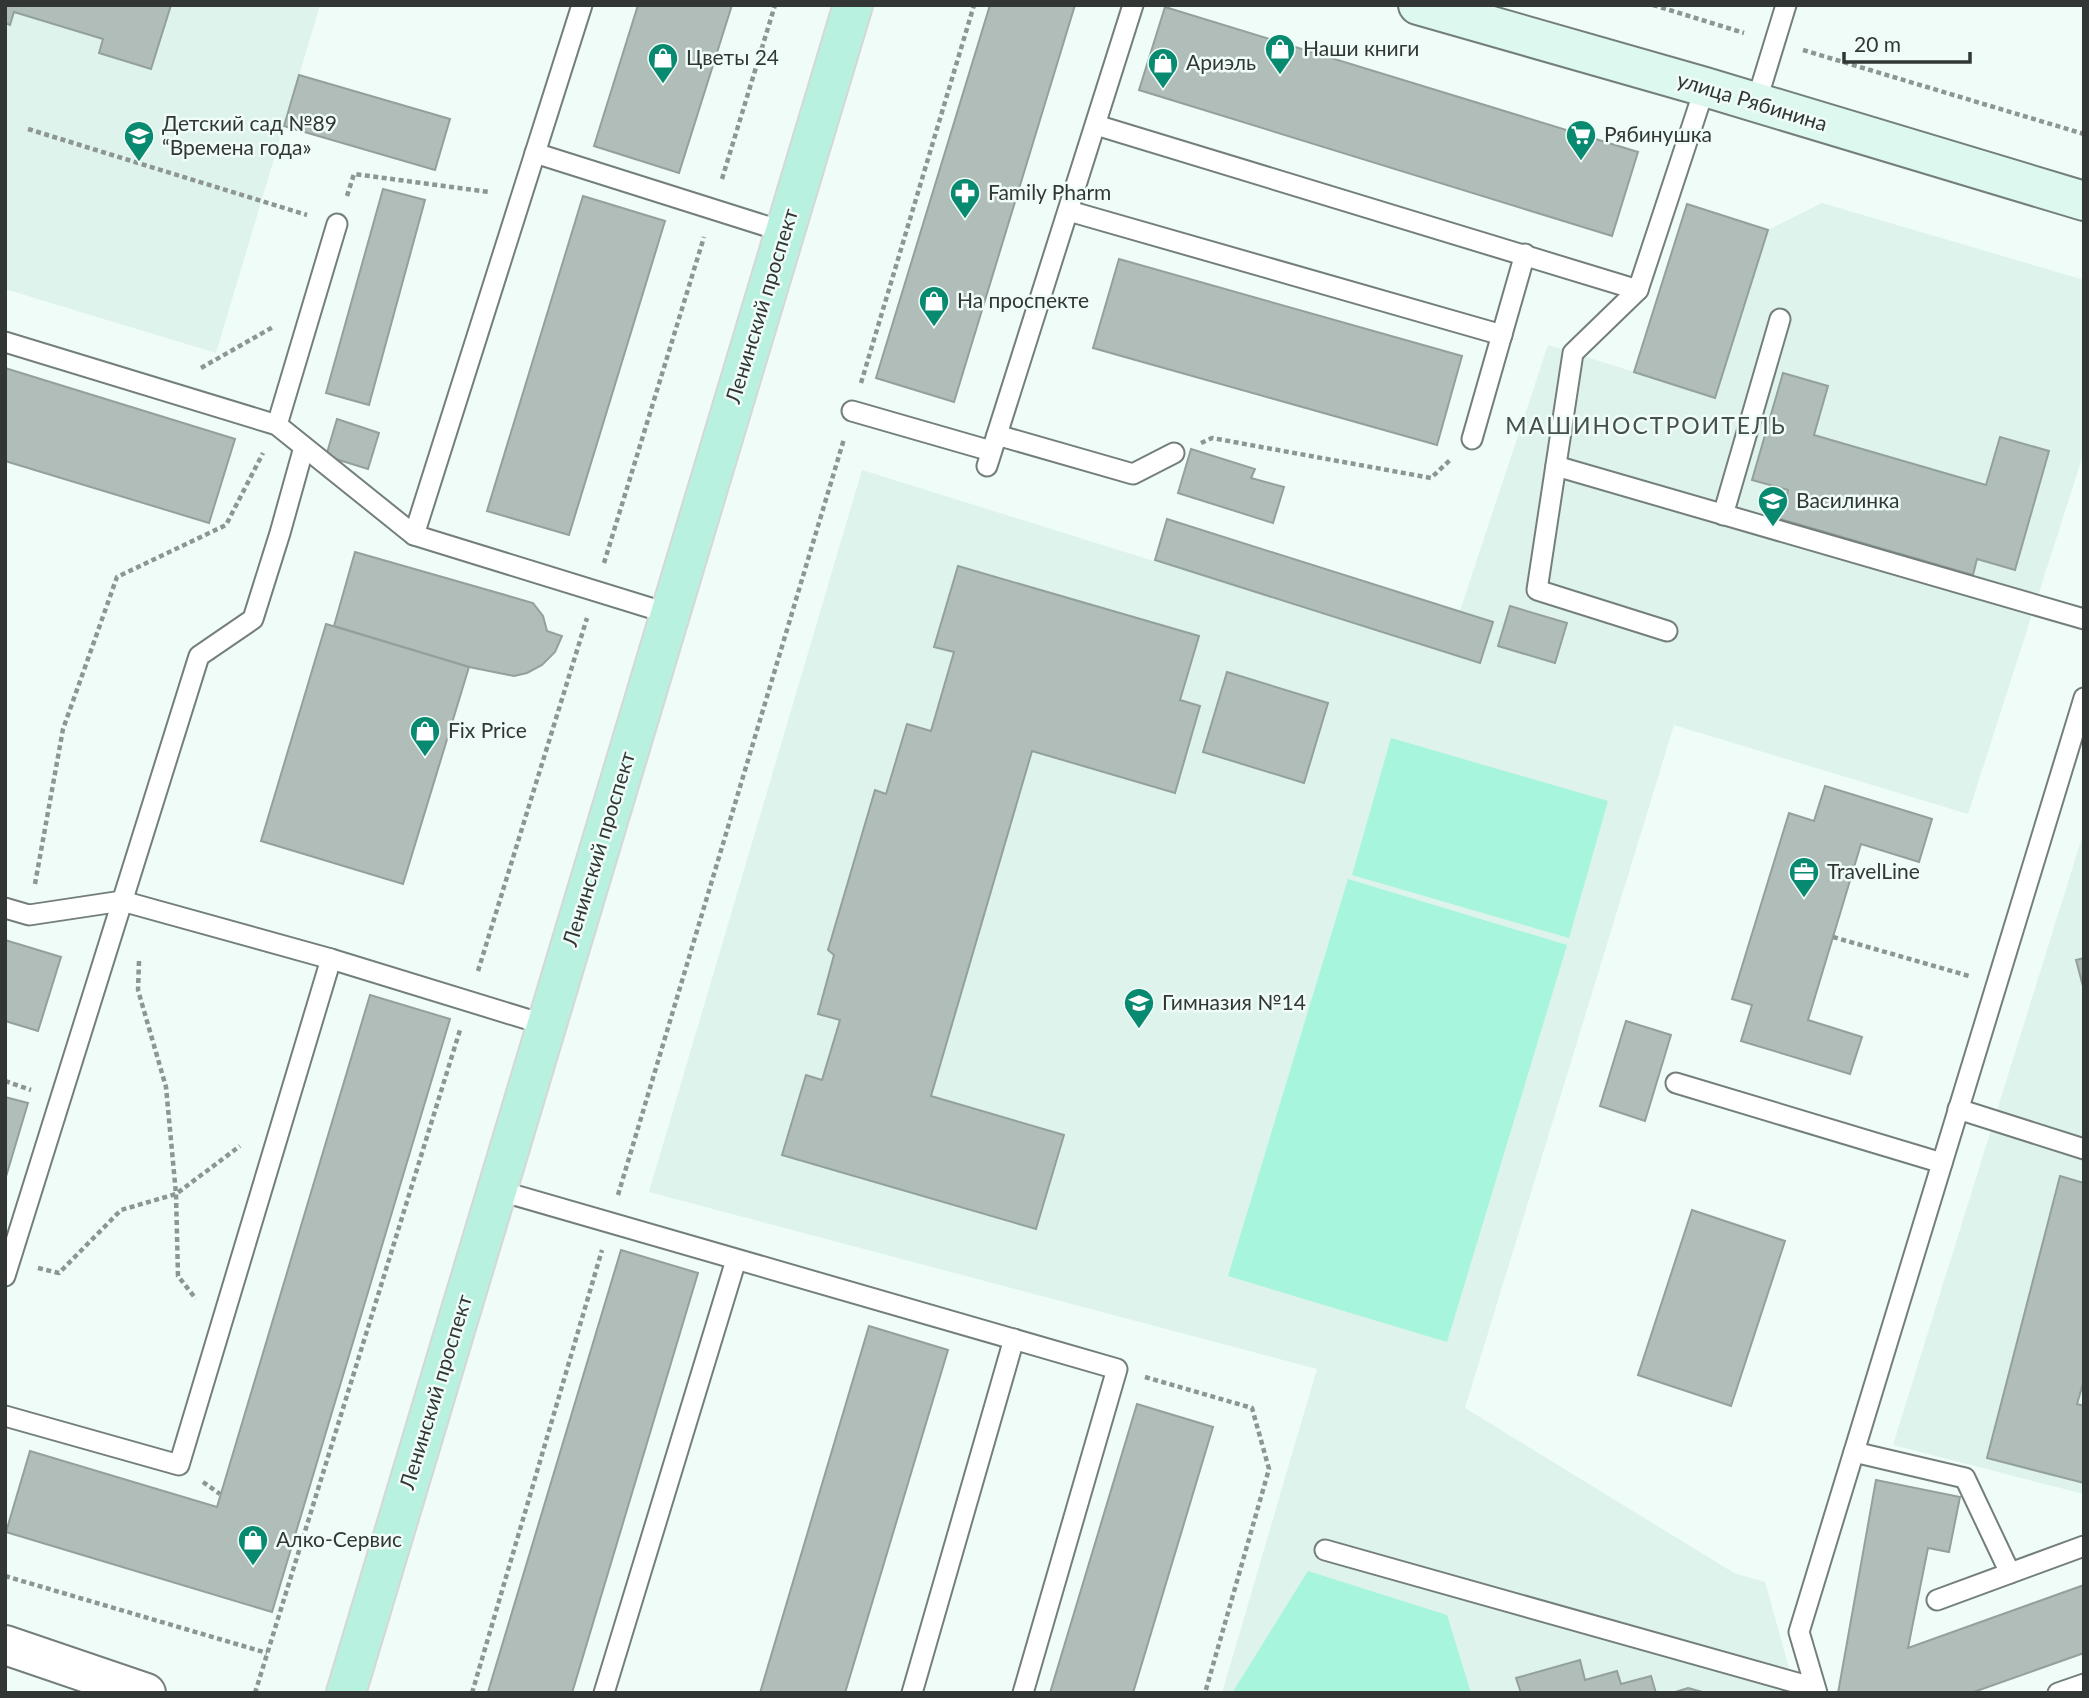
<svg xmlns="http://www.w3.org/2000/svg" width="2089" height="1698" font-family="Lato,sans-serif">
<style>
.built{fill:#ddf3eb}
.green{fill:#a7f5dc}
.building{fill:#b0bdb8;stroke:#94a09b;stroke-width:2}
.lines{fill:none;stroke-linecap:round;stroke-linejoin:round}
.lane-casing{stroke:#747f7b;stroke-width:23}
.street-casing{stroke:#747f7b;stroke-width:42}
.secondary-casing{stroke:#747f7b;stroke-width:42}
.primary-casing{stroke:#d6d7d7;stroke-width:42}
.path{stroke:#8d9693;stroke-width:4.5;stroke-dasharray:5 3.5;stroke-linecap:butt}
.lane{stroke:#fff;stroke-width:19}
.street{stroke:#fff;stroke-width:38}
.secondary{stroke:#dcf8ef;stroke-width:38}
.primary{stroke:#b8f1df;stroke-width:38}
.labels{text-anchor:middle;stroke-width:5;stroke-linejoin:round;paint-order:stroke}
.poi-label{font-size:21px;fill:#323736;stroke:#effcf7;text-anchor:start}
.street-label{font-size:21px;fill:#323736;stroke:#effcf7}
.neighbourhood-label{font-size:23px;letter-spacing:2px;fill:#454f4c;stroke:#effcf7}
</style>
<rect width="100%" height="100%" fill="#effcf7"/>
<g class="built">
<polygon points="5,5 320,5 216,353 5,289"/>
<polygon points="1822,203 2084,280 2084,452 1968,814 1674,725 1465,1408 1734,1573 1765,1582 1796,1693 1222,1693 1317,1369 649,1192 862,470 1480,663 1493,622 1460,611 1548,345 1715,397 1768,230"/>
<polygon points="2084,831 2084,1494 1893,1445"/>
</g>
<g class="green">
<polygon points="1391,738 1608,801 1569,938 1352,875"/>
<polygon points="1348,879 1567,945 1447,1342 1228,1276"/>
<polygon points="1308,1571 1447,1615 1471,1693 1235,1693 1234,1690"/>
</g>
<g class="building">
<polygon points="5,5 171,5 151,69 99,53 103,39 14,12 10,25 5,23"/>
<polygon points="638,5 732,5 679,173 594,146"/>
<polygon points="990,5 1075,5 954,402 876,378"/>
<polygon points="1165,7 1638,152 1612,236 1139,90"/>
<polygon points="299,75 450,119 435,170 284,126"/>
<polygon points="383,189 425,200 369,405 326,393"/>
<polygon points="583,196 665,221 569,535 487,511"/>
<polygon points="1687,204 1768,230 1715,398 1634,372"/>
<polygon points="1119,259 1462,356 1437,445 1093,348"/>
<polygon points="5,368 235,439 209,523 5,461"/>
<polygon points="1783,373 1828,386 1814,435 1986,485 2000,437 2049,451 2015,570 1977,559 1973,575 1780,519 1788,490 1752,480"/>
<polygon points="337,419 379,433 368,469 326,456"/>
<polygon points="1191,449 1255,469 1251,478 1284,487 1273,523 1178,493"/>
<polygon points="1167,519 1493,622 1480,663 1155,560"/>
<polygon points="355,552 533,603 543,616 547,631 562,636 555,652 542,665 527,673 514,676 469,667 334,626"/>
<polygon points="958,566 1199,636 1180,700 1200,706 1175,793 1032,751 931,1096 1064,1135 1036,1229 782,1155 806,1075 822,1080 840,1020 818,1014 834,955 828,950 875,790 886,794 907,724 931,731 954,652 934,647"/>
<polygon points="1510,606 1567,623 1555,663 1498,646"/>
<polygon points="326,624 469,667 403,884 261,841"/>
<polygon points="1227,672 1328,703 1304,783 1203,752"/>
<polygon points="1825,786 1932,819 1919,862 1861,844 1808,1020 1862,1037 1850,1074 1741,1041 1752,1005 1732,999 1789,813 1814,821"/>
<polygon points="5,940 61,957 38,1031 5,1021"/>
<polygon points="2084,958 2084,990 2076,960"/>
<polygon points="370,995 450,1019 272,1612 6,1532 30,1451 217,1507"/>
<polygon points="1626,1021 1671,1035 1645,1121 1600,1106"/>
<polygon points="5,1097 28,1103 5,1180"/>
<polygon points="2060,1176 2084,1183 2084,1380 2077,1404 2084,1406 2084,1483 1987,1458"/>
<polygon points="1692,1210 1785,1241 1731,1406 1638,1375"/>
<polygon points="621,1250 698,1273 572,1693 490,1693 488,1692"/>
<polygon points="869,1326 948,1350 845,1693 760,1693"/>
<polygon points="1137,1404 1213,1427 1133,1693 1050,1693"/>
<polygon points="1876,1480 1960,1497 1949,1552 1928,1548 1908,1648 2084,1585 2084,1653 1971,1693 1838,1693"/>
<polygon points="1580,1660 1585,1680 1617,1671 1621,1684 1651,1676 1656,1693 1521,1693 1516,1678"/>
<polygon points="1688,1688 1706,1693 1672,1693"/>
</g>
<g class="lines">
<g class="lane-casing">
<g id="lane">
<polyline points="1756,103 1786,5"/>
<polyline points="1096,125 1638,290"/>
<polyline points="535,153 785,232"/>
<polyline points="1069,211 1502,335"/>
<polyline points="5,342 277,425 414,535 670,614"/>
<polyline points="852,411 991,451"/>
<polyline points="277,425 337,224"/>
<polyline points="997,435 1133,474 1174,453"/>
<polyline points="1472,439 1525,254"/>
<polyline points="987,466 1133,5"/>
<polyline points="1556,466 2084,619"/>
<polyline points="1723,515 1780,319"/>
<polyline points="414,535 582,5"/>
<polyline points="1667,631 1537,590 1573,353 1638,290 1705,87"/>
<polyline points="5,908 29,915 122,901 331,959 546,1025"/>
<polyline points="1676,1083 1942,1163"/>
<polyline points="1958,1109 2084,1149"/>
<polyline points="497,1190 1117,1369 1023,1693"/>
<polyline points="5,1276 199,656 253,619 280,533 304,447"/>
<polyline points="5,1416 179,1465 331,959"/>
<polyline points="1854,1452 1965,1478 2010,1573"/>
<polyline points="1325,1550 1815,1688"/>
<polyline points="1937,1600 2084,1546"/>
<polyline points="604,1693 736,1260"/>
<polyline points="912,1693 1014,1339"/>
<polyline points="1817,1693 1799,1632 2084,698"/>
<polyline points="2058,1693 2084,1684"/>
</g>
</g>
<g class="street-casing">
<polyline id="street" points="5,1645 146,1693"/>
</g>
<g class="secondary-casing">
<polyline id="secondary" points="1418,5 1705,87 2084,201"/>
</g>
<g class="primary-casing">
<polyline id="primary" points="346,1693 853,5"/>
</g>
<g class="path">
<polyline points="1653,5 1744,33"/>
<polyline points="1803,50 2084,134"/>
<polyline points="28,129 307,215"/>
<polyline points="722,179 775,5"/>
<polyline points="347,196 354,174 489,192"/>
<polyline points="201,368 273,327"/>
<polyline points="861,383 974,5"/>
<polyline points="1201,443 1212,438 1431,478 1450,460"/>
<polyline points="604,563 704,237"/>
<polyline points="35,884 63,729 117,577 226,525 263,453"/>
<polyline points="1833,937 1969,976"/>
<polyline points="139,961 138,990 166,1087 176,1194 178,1276 196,1299"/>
<polyline points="478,971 587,618"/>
<polyline points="5,1081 31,1090"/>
<polyline points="618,1195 844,439"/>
<polyline points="38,1268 59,1273 121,1210 176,1194 240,1146"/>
<polyline points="1145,1377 1252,1408 1269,1469 1205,1693"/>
<polyline points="203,1482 220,1494"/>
<polyline points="5,1576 267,1653"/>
<polyline points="255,1693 460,1030"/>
<polyline points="472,1693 602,1250"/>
</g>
<use href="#lane" class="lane"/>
<use href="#street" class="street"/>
<use href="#secondary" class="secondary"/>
<use href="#primary" class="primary"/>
</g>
<defs>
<g id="shop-pin" transform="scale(1.575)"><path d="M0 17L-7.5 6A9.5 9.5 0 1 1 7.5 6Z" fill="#078a6f" stroke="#effcf7"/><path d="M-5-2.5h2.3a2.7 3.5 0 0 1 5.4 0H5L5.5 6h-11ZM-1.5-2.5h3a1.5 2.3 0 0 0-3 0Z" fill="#fff"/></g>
<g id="supermarket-pin" transform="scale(1.575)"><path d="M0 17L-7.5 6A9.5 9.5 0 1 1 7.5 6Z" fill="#078a6f" stroke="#effcf7"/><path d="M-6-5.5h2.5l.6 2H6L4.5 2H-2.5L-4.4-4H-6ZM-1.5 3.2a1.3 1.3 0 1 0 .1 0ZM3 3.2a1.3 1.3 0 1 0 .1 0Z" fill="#fff"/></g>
<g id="school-pin" transform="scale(1.575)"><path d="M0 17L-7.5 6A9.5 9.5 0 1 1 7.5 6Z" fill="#078a6f" stroke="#effcf7"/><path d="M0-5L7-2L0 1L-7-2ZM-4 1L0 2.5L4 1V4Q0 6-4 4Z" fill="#fff"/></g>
<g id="pharmacy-pin" transform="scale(1.575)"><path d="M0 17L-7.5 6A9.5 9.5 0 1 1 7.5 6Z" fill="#078a6f" stroke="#effcf7"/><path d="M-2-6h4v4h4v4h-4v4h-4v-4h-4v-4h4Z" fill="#fff"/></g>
<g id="office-pin" transform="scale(1.575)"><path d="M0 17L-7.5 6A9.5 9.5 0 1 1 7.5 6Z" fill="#078a6f" stroke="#effcf7"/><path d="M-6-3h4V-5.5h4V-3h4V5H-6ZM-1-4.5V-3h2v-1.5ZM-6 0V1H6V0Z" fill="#fff"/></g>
</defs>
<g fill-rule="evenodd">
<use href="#shop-pin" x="1280" y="49"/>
<use href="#shop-pin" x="663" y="58"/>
<use href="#shop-pin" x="1163" y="63"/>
<use href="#supermarket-pin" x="1581" y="135"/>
<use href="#school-pin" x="139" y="136"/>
<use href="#pharmacy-pin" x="965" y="193"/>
<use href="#shop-pin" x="934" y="301"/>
<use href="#school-pin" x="1773" y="501"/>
<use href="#shop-pin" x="425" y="731"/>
<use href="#office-pin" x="1804" y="872"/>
<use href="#school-pin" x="1139" y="1003"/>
<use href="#shop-pin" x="253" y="1540"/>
</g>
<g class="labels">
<g class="poi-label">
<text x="1303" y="56">Наши книги</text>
<text x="686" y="65">Цветы 24</text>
<text x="1186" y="70">Ариэль</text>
<text x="162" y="131">Детский сад №89<tspan x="162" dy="24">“Времена года»</tspan></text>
<text x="1604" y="142">Рябинушка</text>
<text x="988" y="200">Family Pharm</text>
<text x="957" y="308">На проспекте</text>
<text x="1796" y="508">Василинка</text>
<text x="448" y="738">Fix Price</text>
<text x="1827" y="879">TravelLine</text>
<text x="1162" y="1010">Гимназия №14</text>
<text x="276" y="1547">Алко-Сервис</text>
</g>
<g class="street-label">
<text transform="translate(1752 102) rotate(17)" y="7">улица Рябинина</text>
<text transform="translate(762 306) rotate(-73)" y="7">Ленинский проспект</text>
<text transform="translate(599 849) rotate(-73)" y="7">Ленинский проспект</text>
<text transform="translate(436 1392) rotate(-73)" y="7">Ленинский проспект</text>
</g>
<g class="neighbourhood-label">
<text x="1646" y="434">МАШИНОСТРОИТЕЛЬ</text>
</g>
</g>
<rect width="2089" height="1698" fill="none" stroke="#323736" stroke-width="14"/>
<path d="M1844 52v10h126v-10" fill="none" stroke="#323736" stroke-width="3.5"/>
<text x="1854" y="52" font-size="21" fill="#323736" stroke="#effcf7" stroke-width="5" paint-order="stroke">20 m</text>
</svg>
